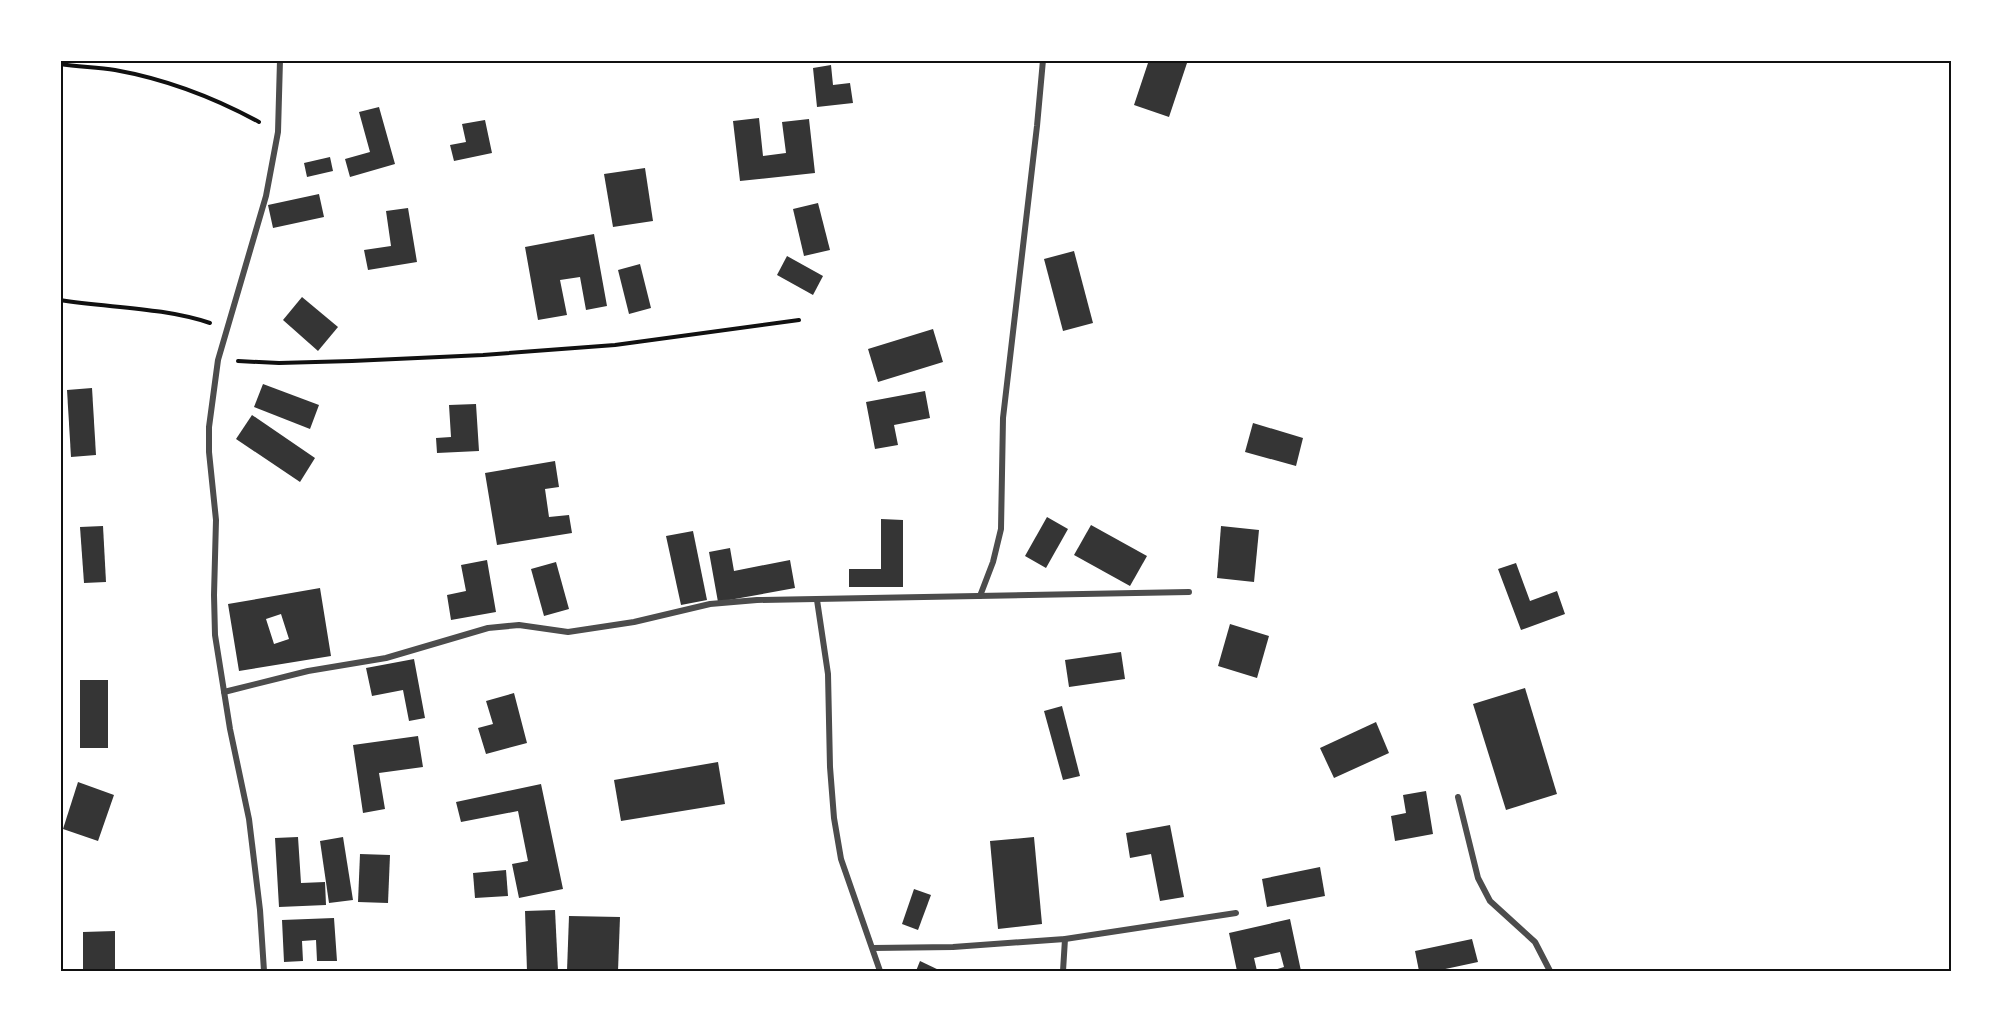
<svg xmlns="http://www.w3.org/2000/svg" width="2011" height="1031" font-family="'DM Sans',sans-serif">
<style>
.building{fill:#353535;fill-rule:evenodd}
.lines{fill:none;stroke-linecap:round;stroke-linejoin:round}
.path{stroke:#111;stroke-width:4}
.minor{stroke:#4c4c4c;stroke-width:6}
.neatline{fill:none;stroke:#111;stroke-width:2}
</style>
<rect width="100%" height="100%" fill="#fff"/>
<g class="building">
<polygon points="1149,60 1188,60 1169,117 1134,105"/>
<polygon points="831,65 833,85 850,83 853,103 817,107 813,68"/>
<polygon points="379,107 395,164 350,177 345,159 370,152 359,112"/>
<polygon points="759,118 763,156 786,153 782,122 809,119 815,173 740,181 733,121"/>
<polygon points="485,120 492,153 454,161 450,145 466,142 462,124"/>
<polygon points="330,157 333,171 307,177 304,163"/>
<polygon points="645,168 653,221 613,227 604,174"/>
<polygon points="319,194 324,217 273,228 268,205"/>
<polygon points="818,203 830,250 804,256 793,209"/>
<polygon points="408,208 417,262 368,270 364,250 391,246 386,211"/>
<polygon points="594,234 607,306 586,310 580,277 560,280 567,315 538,320 525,247"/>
<polygon points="1074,251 1093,323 1063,331 1044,259"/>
<polygon points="787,256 823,276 813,295 777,275"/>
<polygon points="640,264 651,308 629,314 618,270"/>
<polygon points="302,297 338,327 318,351 283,320"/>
<polygon points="933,329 943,362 878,382 868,349"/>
<polygon points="263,384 319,405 310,429 254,407"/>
<polygon points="92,388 96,455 71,457 67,390"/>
<polygon points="925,391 930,418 894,425 898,445 875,449 866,402"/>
<polygon points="476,404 479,451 437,453 436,438 451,437 449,405"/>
<polygon points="252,415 315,458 300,482 236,439"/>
<polygon points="1253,423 1303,438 1296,466 1245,452"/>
<polygon points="555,461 559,487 545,489 549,517 569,515 572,533 497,545 485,473"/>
<polygon points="1047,517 1068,529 1046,568 1025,556"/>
<polygon points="881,519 903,520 903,587 849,587 849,569 881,569"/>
<polygon points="1091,525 1147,556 1130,586 1074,555"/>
<polygon points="103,526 106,582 84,583 80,527"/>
<polygon points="1221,526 1259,530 1254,582 1217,578"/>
<polygon points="693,531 707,600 681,605 666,536"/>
<polygon points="730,548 734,571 790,560 795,588 718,602 709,552"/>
<polygon points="487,560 496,612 451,620 447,595 466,591 461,565"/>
<polygon points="556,562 569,609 544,616 531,569"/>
<polygon points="1516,563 1530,601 1557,591 1565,614 1521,630 1498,569"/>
<path d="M320 588 331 656 239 671 228 604ZM281 614 289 639 274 644 266 619Z"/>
<polygon points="1230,624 1269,636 1257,678 1218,666"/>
<polygon points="1121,652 1125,679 1069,687 1065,660"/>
<polygon points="414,659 425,718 409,721 403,690 372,696 366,668"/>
<rect x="80" y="680" width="28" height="68"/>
<polygon points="1525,688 1557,794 1506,810 1473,704"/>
<polygon points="514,693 527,743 486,754 478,728 493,724 486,701"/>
<polygon points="1062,706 1080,776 1063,780 1044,711"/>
<polygon points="1376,722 1389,753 1334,778 1320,748"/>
<polygon points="418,736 423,767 379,773 385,809 363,813 353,745"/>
<polygon points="718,762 725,804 621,821 614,780"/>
<polygon points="78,782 114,795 98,841 63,829"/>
<polygon points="541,784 563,889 519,898 512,864 528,861 518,811 461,822 456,802"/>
<polygon points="1426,791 1433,834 1395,841 1391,816 1406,813 1403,795"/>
<polygon points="1170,825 1184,897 1160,901 1151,854 1130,858 1126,833"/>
<polygon points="298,837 301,883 325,882 326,905 279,907 275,838"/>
<polygon points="343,837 353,900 329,903 320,841"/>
<polygon points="1034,837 1042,924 998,929 990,841"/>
<polygon points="360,854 390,855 388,903 358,902"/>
<polygon points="1320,867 1325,896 1267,907 1262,879"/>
<polygon points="506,870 508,896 475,898 473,873"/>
<polygon points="914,889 931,895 918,930 902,924"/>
<polygon points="555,910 558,971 527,971 525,911"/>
<polygon points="569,916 620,917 618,971 567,971"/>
<polygon points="334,918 337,961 317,961 316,940 302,941 303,961 284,962 282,920"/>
<polygon points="1290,919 1301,971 1271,971 1284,967 1280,952 1254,958 1257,971 1237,971 1229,933"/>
<polygon points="115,931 115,971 83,971 83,932"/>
<polygon points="1472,939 1478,962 1436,971 1419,971 1415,951"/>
<polygon points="920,961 941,971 916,971"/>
</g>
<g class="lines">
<g class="path">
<path d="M60 64C78 67 97 67 115 70 165 79 215 98 259 122"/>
<path d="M60 300C110 308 161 307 210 323"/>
<polyline points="238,361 279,363 352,361 483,355 615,345 799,320"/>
</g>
<g class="minor">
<polyline points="980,596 993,562 1001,529 1003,418 1037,126 1043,60"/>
<polyline points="817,600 828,674 830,767 834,818 841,859 880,971"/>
<polyline points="224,692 308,671 386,658 488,628 519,625 568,632 634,622 710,604 757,600 1189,592"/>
<polyline points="1458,797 1478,878 1490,901 1535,942 1550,971"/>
<polyline points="873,948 953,947 1065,939 1236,913"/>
<polyline points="264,971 260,910 249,819 230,729 215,635 214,595 216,520 209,452 209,427 218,360 266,196 278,132 280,60"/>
<polyline points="1063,971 1065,939"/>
</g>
</g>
<rect width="2011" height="1031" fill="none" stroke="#ffffff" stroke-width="123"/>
<rect x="62" y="62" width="1888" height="908" class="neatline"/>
</svg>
